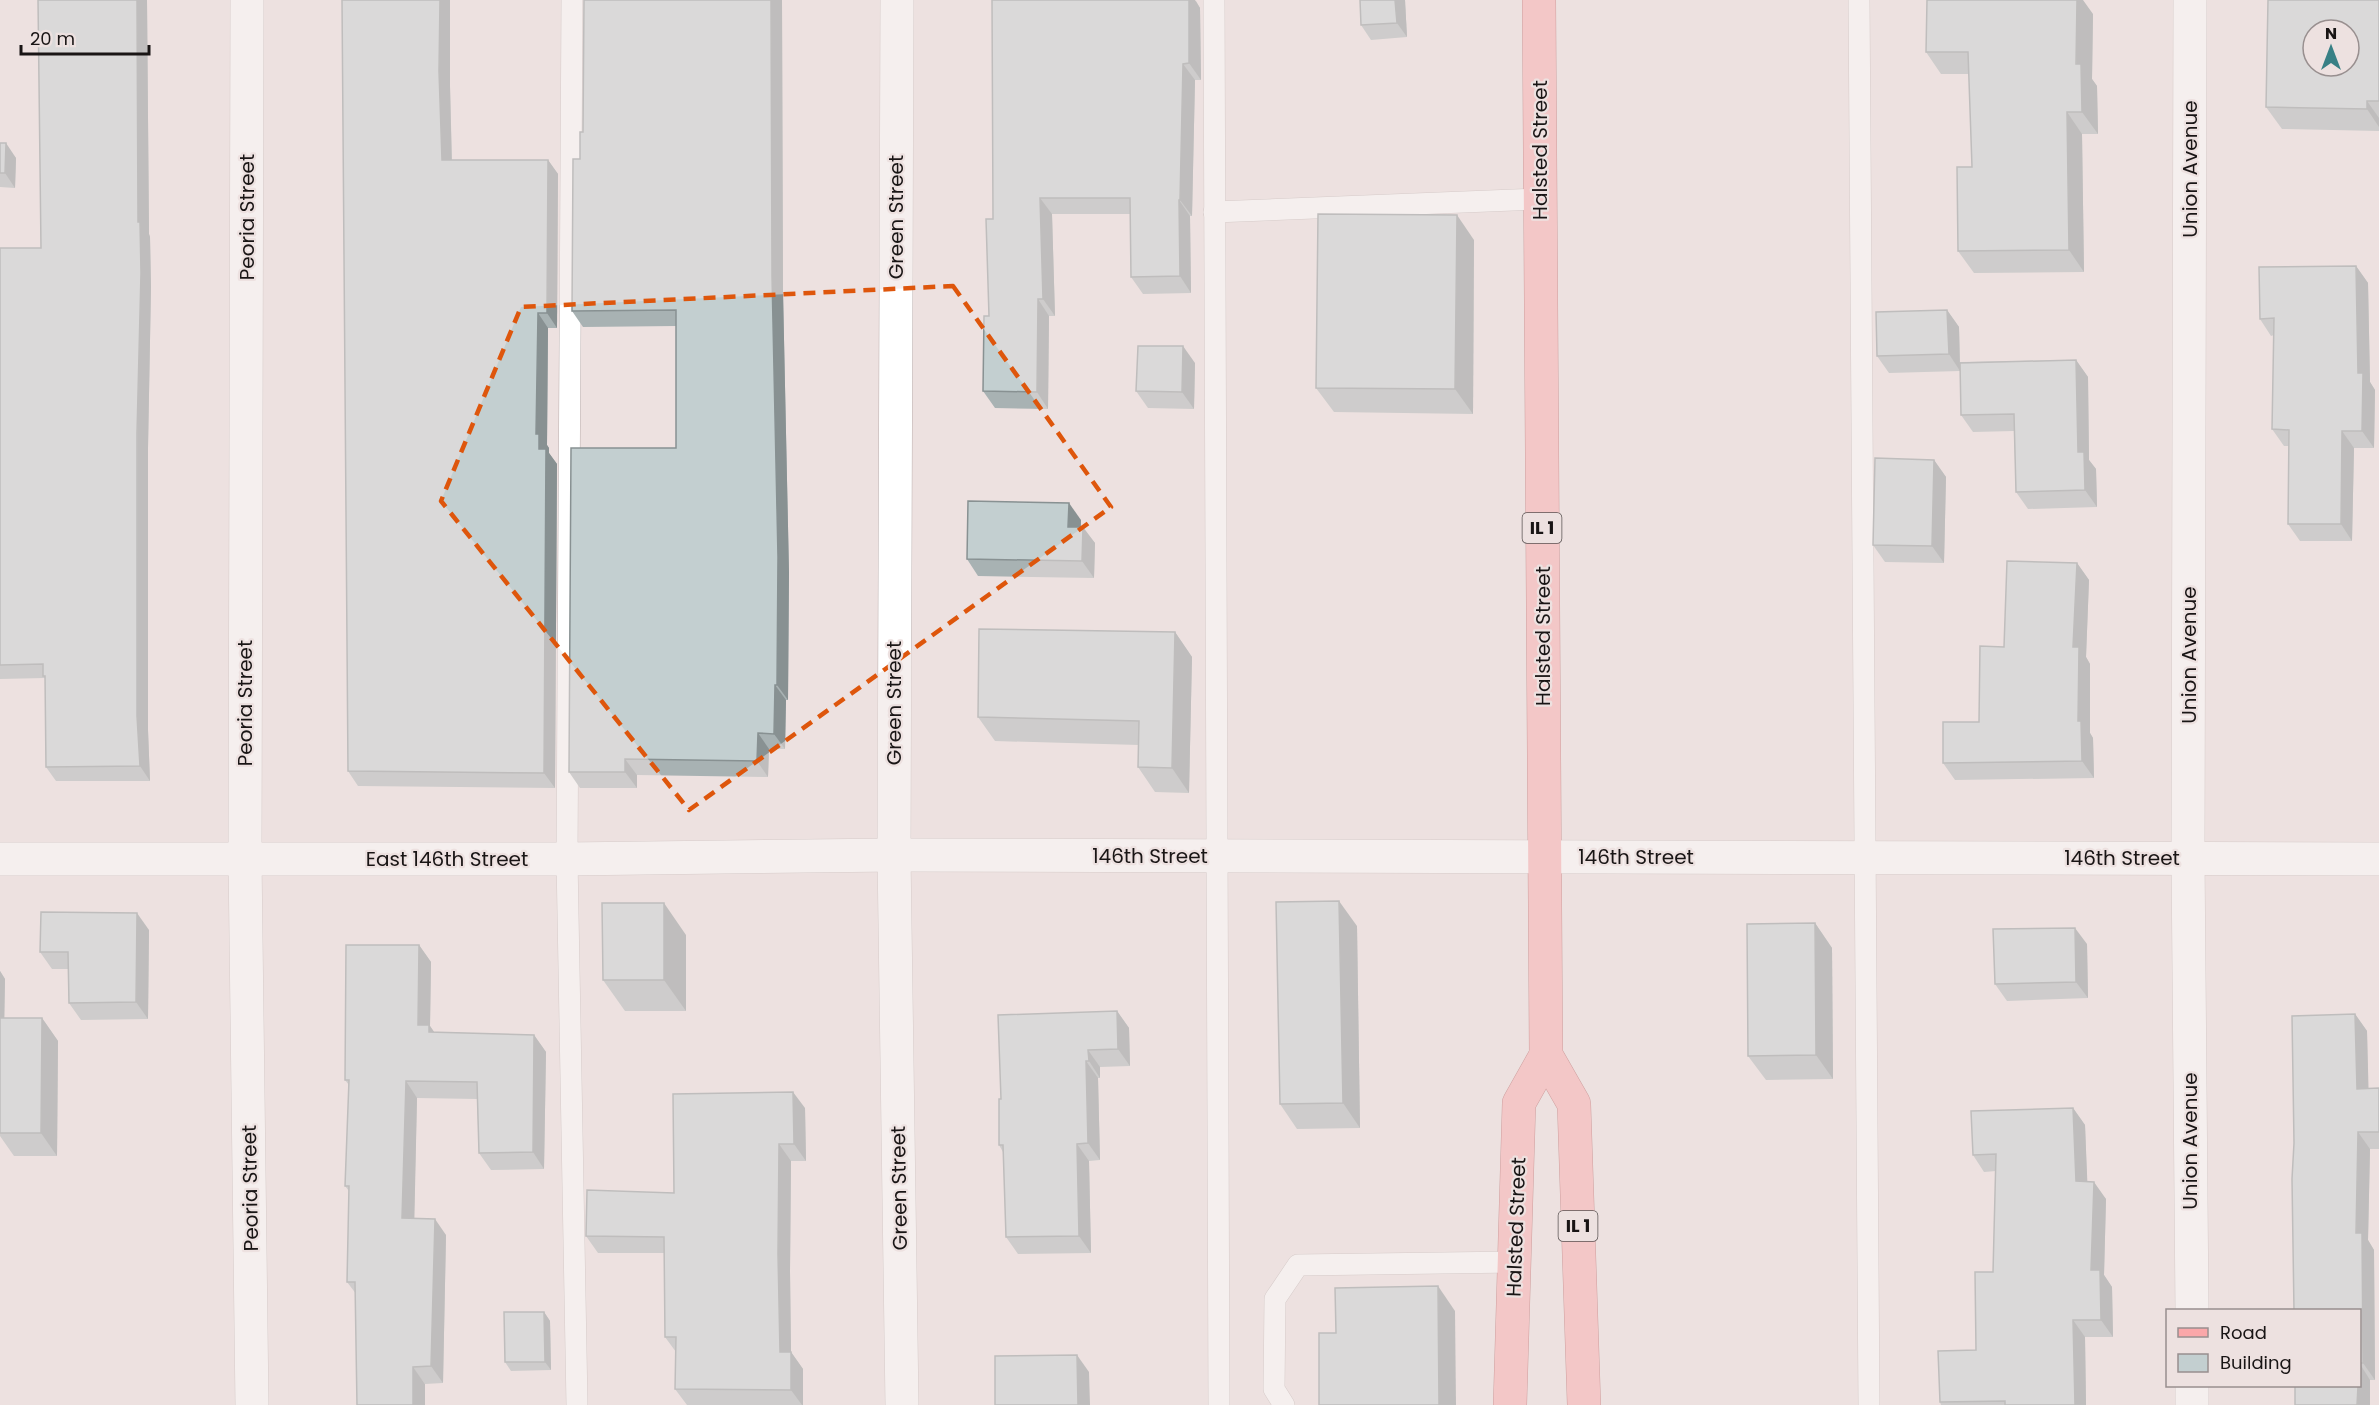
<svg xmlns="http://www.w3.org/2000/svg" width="2379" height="1405" font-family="Poppins,sans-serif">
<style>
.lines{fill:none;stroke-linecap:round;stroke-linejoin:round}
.service-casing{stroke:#bbafae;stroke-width:22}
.minor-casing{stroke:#bbafae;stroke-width:34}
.primary-casing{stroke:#a94e50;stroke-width:34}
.service{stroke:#fff;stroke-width:21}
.minor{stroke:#fff;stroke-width:33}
.primary{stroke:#faa7a9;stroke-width:33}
.wall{fill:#a8b2b3}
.shaded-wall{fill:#889192}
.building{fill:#c3cfd0;stroke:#889192;stroke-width:1.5;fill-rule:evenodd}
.marked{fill:none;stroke:#de560c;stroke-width:4.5;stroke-dasharray:12 8;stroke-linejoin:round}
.labels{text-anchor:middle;stroke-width:4.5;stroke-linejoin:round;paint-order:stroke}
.shield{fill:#ede1e0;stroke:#595252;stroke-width:1.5}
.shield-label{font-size:18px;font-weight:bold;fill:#191515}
.street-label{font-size:20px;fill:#191515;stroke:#ede1e0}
</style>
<rect width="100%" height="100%" fill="#ede1e0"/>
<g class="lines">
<g class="service-casing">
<g id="service">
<polyline points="572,0 567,859 577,1405"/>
<polyline points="1214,0 1219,1405"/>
<polyline points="1859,0 1869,1405"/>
<polyline points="1214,212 1540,199"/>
<polyline points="1284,1405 1274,1389 1275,1299 1298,1265 1515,1262"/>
</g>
</g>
<g class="minor-casing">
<g id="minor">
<polyline points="247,0 245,859 252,1405"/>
<polyline points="897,0 894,855 902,1405"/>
<polyline points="2190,0 2188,858 2192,1310"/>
<polyline points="0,859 567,859 894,855 2379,859"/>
<polyline points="2192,1386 2192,1405"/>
</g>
</g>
<g class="primary-casing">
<g id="primary">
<polyline points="1539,0 1546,1055 1574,1104 1584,1405"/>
<polyline points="1510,1405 1519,1103 1546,1055"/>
</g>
</g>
<use href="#service" class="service"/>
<use href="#minor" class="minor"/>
<use href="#primary" class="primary"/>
</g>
<g class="wall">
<polygon points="38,0 147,0 149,234 150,237 151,287 148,448 148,730 150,781 56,781 46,767 45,678 0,679 0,248 41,248"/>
<polygon points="342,0 450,0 450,86 452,160 548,160 558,174 557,328 548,328 547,445 549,448 549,453 557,464 555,788 358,786 348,771"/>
<polygon points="584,0 782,0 783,292 789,573 788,700 786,700 785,749 769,749 768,777 637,775 637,788 580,788 569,772 676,448 676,326 583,327 572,311 580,159 583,132"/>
<polygon points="1360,0 1405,0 1407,37 1371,40 1361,25"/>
<polygon points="2379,0 2379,131 2282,129 2266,107"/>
<polygon points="1196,1 1200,8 1201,80 1195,80 1192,216 1190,216 1191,293 1143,294 1131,277 1130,214 1052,214 1055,316 1049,316 1048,409 995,408 983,391 989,316 993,219"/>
<polygon points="2093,14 2092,79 2097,86 2098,134 2082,134 2084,272 1974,273 1958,251 1972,167 1969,74 1941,74 1926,52"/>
<polygon points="0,143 16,158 15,188 0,187"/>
<polygon points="1474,240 1473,414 1334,412 1316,388"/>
<polygon points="2356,266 2368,283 2370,382 2375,390 2374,448 2354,448 2352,541 2300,541 2288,524 2289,446 2284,446 2272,429 2274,335 2271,336 2260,319"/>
<polygon points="1947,310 1959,327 1960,362 2076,360 2088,377 2089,460 2096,469 2097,507 2028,509 2016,492 2014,431 1973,432 1961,415 1960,371 1889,373 1877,356"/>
<polygon points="1195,363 1194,409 1148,408 1136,391"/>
<polygon points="1934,460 1946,477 1944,563 1885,562 1873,545"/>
<polygon points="1081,520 1081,527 1095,543 1094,578 978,576 967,559"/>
<polygon points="2077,563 2089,580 2086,657 2090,664 2090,733 2093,738 2094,778 1955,780 1943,763 1979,722 2004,647"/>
<polygon points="1175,632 1192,657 1189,793 1155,792 1138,767 1139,745 995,741 978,717"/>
<polygon points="1815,923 1832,948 1833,1079 1766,1080 1748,1056"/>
<polygon points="1357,926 1360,1128 1297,1129 1280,1104"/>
<polygon points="149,930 148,1019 81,1020 69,1003 68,969 52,969 40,952"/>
<polygon points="686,935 686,1011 625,1011 603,980"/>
<polygon points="2087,944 2088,998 2007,1001 1995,984"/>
<polygon points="419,945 431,962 430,1026 434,1032 534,1035 546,1052 544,1169 491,1170 479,1153 477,1099 417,1098 414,1218 446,1235 443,1383 425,1384 347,1282 349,1191 345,1186 349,1085 345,1080"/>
<polygon points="0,971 5,979 4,1018 42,1018 58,1041 57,1156 14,1156 0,1136"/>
<polygon points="1117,1011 1129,1028 1130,1066 1100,1067 1100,1078 1098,1078 1100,1160 1089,1161 1091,1253 1018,1254 1006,1237 1003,1152 999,1145 1001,1099"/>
<polygon points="2355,1014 2367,1031 2368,1089 2379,1088 2379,1149 2370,1149 2368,1240 2374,1250 2375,1380 2370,1380 2360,1386 2360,1311"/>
<polygon points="805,1108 806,1161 791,1161 790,1271 791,1352 803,1369 803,1405 687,1405 675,1389 676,1352 665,1337 664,1253 598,1253 586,1236 674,1193"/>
<polygon points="2073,1108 2085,1125 2087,1181 2106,1199 2104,1275 2112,1287 2113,1337 2085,1337 2086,1405 1941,1405 1940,1402 1976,1350 1993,1272 1996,1171 1984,1172 1973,1155"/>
<polygon points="544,1312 550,1321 551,1370 511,1371 505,1362"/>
</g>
<g class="shaded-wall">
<polygon points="137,0 147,0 149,234 150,237 151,287 148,448 148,730 150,781 140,766 137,716 138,222"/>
<polygon points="440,0 450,0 450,86 452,174 442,160 439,71"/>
<polygon points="771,0 782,0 783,292 789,573 788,700 777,685 772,276"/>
<polygon points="1189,0 1195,0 1200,8 1201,80 1189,63"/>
<polygon points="1395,0 1405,0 1407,37 1397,23"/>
<polygon points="2070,0 2083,0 2093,14 2092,79 2097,86 2098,134 2082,112"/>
<polygon points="1183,64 1195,80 1192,216 1180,200"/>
<polygon points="2367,101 2379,118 2379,127 2367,109"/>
<polygon points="2067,112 2082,134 2084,272 2069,250"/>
<polygon points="6,143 16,158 15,188 5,173"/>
<polygon points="548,160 558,174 557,328 547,313"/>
<polygon points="1040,198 1052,214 1055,316 1043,299"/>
<polygon points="1179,200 1190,216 1191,293 1180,276"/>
<polygon points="1457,215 1474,240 1473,414 1455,389"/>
<polygon points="2356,266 2368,283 2370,382 2375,390 2374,448 2362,431 2358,373"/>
<polygon points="1038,299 1049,316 1048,409 1037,392"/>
<polygon points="1947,310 1959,327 1960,371 1949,354"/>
<polygon points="538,313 548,328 547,445 549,448 549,453 557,464 555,788 544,773 536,434"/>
<polygon points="1183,346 1195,363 1194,409 1182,392"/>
<polygon points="2076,360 2088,377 2089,460 2096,469 2097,507 2085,490 2078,452"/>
<polygon points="2342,431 2354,448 2352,541 2341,524"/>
<polygon points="1934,460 1946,477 1944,563 1932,546"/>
<polygon points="1069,503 1081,520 1080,543 1068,527"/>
<polygon points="1083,527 1095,543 1094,578 1082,561"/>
<polygon points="2077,563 2089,580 2086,657 2090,664 2090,733 2093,738 2094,778 2082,761 2078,721 2073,647"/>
<polygon points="1175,632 1192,657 1189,793 1172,768"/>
<polygon points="775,685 786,700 785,749 774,734"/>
<polygon points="758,733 769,749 768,777 757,761"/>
<polygon points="625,759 637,775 637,788 625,772"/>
<polygon points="1339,901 1357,926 1360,1128 1343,1103"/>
<polygon points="664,903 686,935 686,1011 664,980"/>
<polygon points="137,913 149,930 148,1019 136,1002"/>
<polygon points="1815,923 1832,948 1833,1079 1816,1055"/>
<polygon points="2075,928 2087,944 2088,998 2076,982"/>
<polygon points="419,945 431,962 430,1026 441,1042 418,1025"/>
<polygon points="0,971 5,979 4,1041 0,1035"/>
<polygon points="1117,1011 1129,1028 1130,1066 1118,1049"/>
<polygon points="2355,1014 2367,1031 2369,1106 2357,1089"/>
<polygon points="42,1018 58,1041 57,1156 41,1133"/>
<polygon points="534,1035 546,1052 544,1169 533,1152"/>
<polygon points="1088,1050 1100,1067 1100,1078 1089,1061"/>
<polygon points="1086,1061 1098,1078 1100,1160 1088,1143"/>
<polygon points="406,1081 417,1098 414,1235 402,1218"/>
<polygon points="793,1092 805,1108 806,1161 794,1144"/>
<polygon points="2073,1108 2085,1125 2088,1198 2076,1181"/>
<polygon points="2358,1132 2370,1149 2368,1240 2374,1250 2375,1380 2363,1363 2356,1233"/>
<polygon points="779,1144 791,1161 790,1271 791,1352 803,1369 803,1405 802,1405 791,1390 780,1352 778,1254"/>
<polygon points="1077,1144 1089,1161 1091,1253 1079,1236"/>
<polygon points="2094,1182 2106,1199 2104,1275 2112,1287 2113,1337 2101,1320 2091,1270"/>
<polygon points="435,1219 446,1235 443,1383 431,1366"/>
<polygon points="1438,1286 1455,1311 1456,1405 1439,1405"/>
<polygon points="544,1312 550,1321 551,1370 545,1362"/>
<polygon points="2073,1320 2085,1337 2086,1405 2075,1405"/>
<polygon points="1077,1355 1089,1372 1090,1405 1078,1405"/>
<polygon points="2360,1364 2370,1380 2370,1405 2357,1405 2358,1386 2360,1386"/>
<polygon points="413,1367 425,1384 425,1405 413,1405"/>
</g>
<g class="building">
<polygon points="38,0 137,0 138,222 140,222 141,273 137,433 137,716 140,766 46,767 45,676 43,676 43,664 0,665 0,248 41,248"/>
<polygon points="342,0 440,0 439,71 442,160 548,160 547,313 538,313 536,434 539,434 539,449 546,449 544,773 348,771"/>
<polygon points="584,0 771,0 772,276 778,557 777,685 775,685 774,734 758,733 757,761 625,759 625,772 569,772 571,448 676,448 676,310 572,311 573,159 580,159 580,132 583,132"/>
<polygon points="992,0 1189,0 1189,63 1183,64 1180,200 1179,200 1180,276 1131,277 1130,198 1040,198 1043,299 1038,299 1037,392 983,391 984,316 989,316 986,219 993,219"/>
<polygon points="1360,0 1395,0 1397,23 1361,25"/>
<polygon points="1927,0 2077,0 2076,64 2081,64 2082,112 2067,112 2069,250 1958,251 1957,167 1972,167 1968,52 1926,52"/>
<path d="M2268 0H2379V101H2367V109L2266 107ZM2313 30H2349V66H2313Z"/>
<polygon points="0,143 6,143 5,173 0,173"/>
<polygon points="1318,214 1457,215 1455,389 1316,388"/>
<polygon points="2356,266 2358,373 2363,373 2362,431 2342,431 2341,524 2288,524 2289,430 2272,429 2274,318 2260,319 2259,267"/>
<polygon points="1947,310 1949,354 1877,356 1876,312"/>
<polygon points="1138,346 1183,346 1182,392 1136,391"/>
<polygon points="2076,360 2078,452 2084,452 2085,490 2016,492 2014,414 1961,415 1960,363"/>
<polygon points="1875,458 1934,460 1932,546 1873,545"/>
<polygon points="968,501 1069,503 1068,527 1083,527 1082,561 967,559"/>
<polygon points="2007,561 2077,563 2073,647 2079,647 2078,721 2081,721 2082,761 1943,763 1943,722 1979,722 1980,646 2004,647"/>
<polygon points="979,629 1175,632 1172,768 1138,767 1139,721 978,717"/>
<polygon points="1339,901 1343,1103 1280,1104 1276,902"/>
<polygon points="602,903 664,903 664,980 603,980"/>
<polygon points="41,912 137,913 136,1002 69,1003 68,952 40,952"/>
<polygon points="1815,923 1816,1055 1748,1056 1747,924"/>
<polygon points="2075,928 2076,982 1995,984 1993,929"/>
<polygon points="346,945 419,945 418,1025 429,1025 429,1032 534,1035 533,1152 479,1153 477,1082 406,1081 402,1218 435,1219 431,1366 413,1367 413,1405 357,1405 355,1282 347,1282 349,1186 345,1186 349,1080 345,1080"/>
<polygon points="1117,1011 1118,1049 1088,1050 1089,1061 1086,1061 1088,1143 1077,1144 1079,1236 1006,1237 1003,1145 999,1145 999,1099 1001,1099 998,1015"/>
<polygon points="2355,1014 2357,1089 2379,1088 2379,1132 2358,1132 2356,1233 2362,1233 2363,1363 2360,1363 2360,1311 2294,1311 2292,1179 2294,1143 2292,1016"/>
<polygon points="0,1018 42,1018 41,1133 0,1133"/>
<polygon points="793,1092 794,1144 779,1144 778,1254 780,1352 791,1352 791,1390 675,1389 676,1337 665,1337 664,1237 586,1236 587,1190 674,1193 673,1094"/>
<polygon points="2073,1108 2076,1181 2094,1182 2091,1270 2100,1270 2101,1320 2073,1320 2075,1405 2005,1405 2005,1401 1940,1402 1938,1351 1976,1350 1975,1272 1993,1272 1996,1154 1973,1155 1971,1111"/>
<polygon points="1438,1286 1439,1405 1319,1405 1319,1333 1336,1333 1335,1288"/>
<polygon points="504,1312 544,1312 545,1362 505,1362"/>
<polygon points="1077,1355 1078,1405 995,1405 995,1356"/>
<polygon points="2295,1386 2358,1386 2357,1405 2295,1405"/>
</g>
<path d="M0 0H2379V1405H0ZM953 286 1111 507 689 810 441 501 521 307Z" fill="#ede1e0" fill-opacity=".55" fill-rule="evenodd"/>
<path class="marked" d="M953 286 1111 507 689 810 441 501 521 307Z"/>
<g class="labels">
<g class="shield">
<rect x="1522.5" y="513" width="39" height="30" rx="4.5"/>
<rect x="1558.5" y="1211" width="39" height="30" rx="4.5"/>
</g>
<g class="shield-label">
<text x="1542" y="534">IL 1</text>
<text x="1578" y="1232">IL 1</text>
</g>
<g class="street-label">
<text transform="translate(1540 150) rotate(-90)" y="7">Halsted Street</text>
<text transform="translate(2190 169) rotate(-90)" y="7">Union Avenue</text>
<text transform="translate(247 217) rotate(-90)" y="7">Peoria Street</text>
<text transform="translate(896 217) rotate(-90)" y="7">Green Street</text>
<text transform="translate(1543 636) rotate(-90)" y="7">Halsted Street</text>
<text transform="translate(2189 655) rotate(-90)" y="7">Union Avenue</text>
<text transform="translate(245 703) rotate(-90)" y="7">Peoria Street</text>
<text transform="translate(894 703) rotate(-90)" y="7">Green Street</text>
<text x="1150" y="863">146th Street</text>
<text x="1636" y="864">146th Street</text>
<text x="2122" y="865">146th Street</text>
<text x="447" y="866">East 146th Street</text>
<text transform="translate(2190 1141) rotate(-90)" y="7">Union Avenue</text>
<text transform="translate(250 1188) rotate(-91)" y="7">Peoria Street</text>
<text transform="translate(899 1188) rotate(-91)" y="7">Green Street</text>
<text transform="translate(1516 1227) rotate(-88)" y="7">Halsted Street</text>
</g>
</g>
<rect x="2166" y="1309" width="195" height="78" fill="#ede1e0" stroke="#988f8f" stroke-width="1.5"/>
<rect x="2178" y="1328" width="30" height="9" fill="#faa7a9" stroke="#988f8f" stroke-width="1.5"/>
<text x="2220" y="1339" font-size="18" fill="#191515">Road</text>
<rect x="2178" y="1354" width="30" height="18" fill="#c3cfd0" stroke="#988f8f" stroke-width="1.5"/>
<text x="2220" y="1369" font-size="18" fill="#191515">Building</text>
<g transform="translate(2331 48)"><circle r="28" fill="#ede1e0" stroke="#988f8f" stroke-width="1.5"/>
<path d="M0-4.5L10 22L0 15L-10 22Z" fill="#388085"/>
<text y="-9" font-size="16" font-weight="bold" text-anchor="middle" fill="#191515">N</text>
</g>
<path d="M21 45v9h128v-9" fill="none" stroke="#191515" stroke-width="3"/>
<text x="30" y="45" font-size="18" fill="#191515" stroke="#ede1e0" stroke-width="4.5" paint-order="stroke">20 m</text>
</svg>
